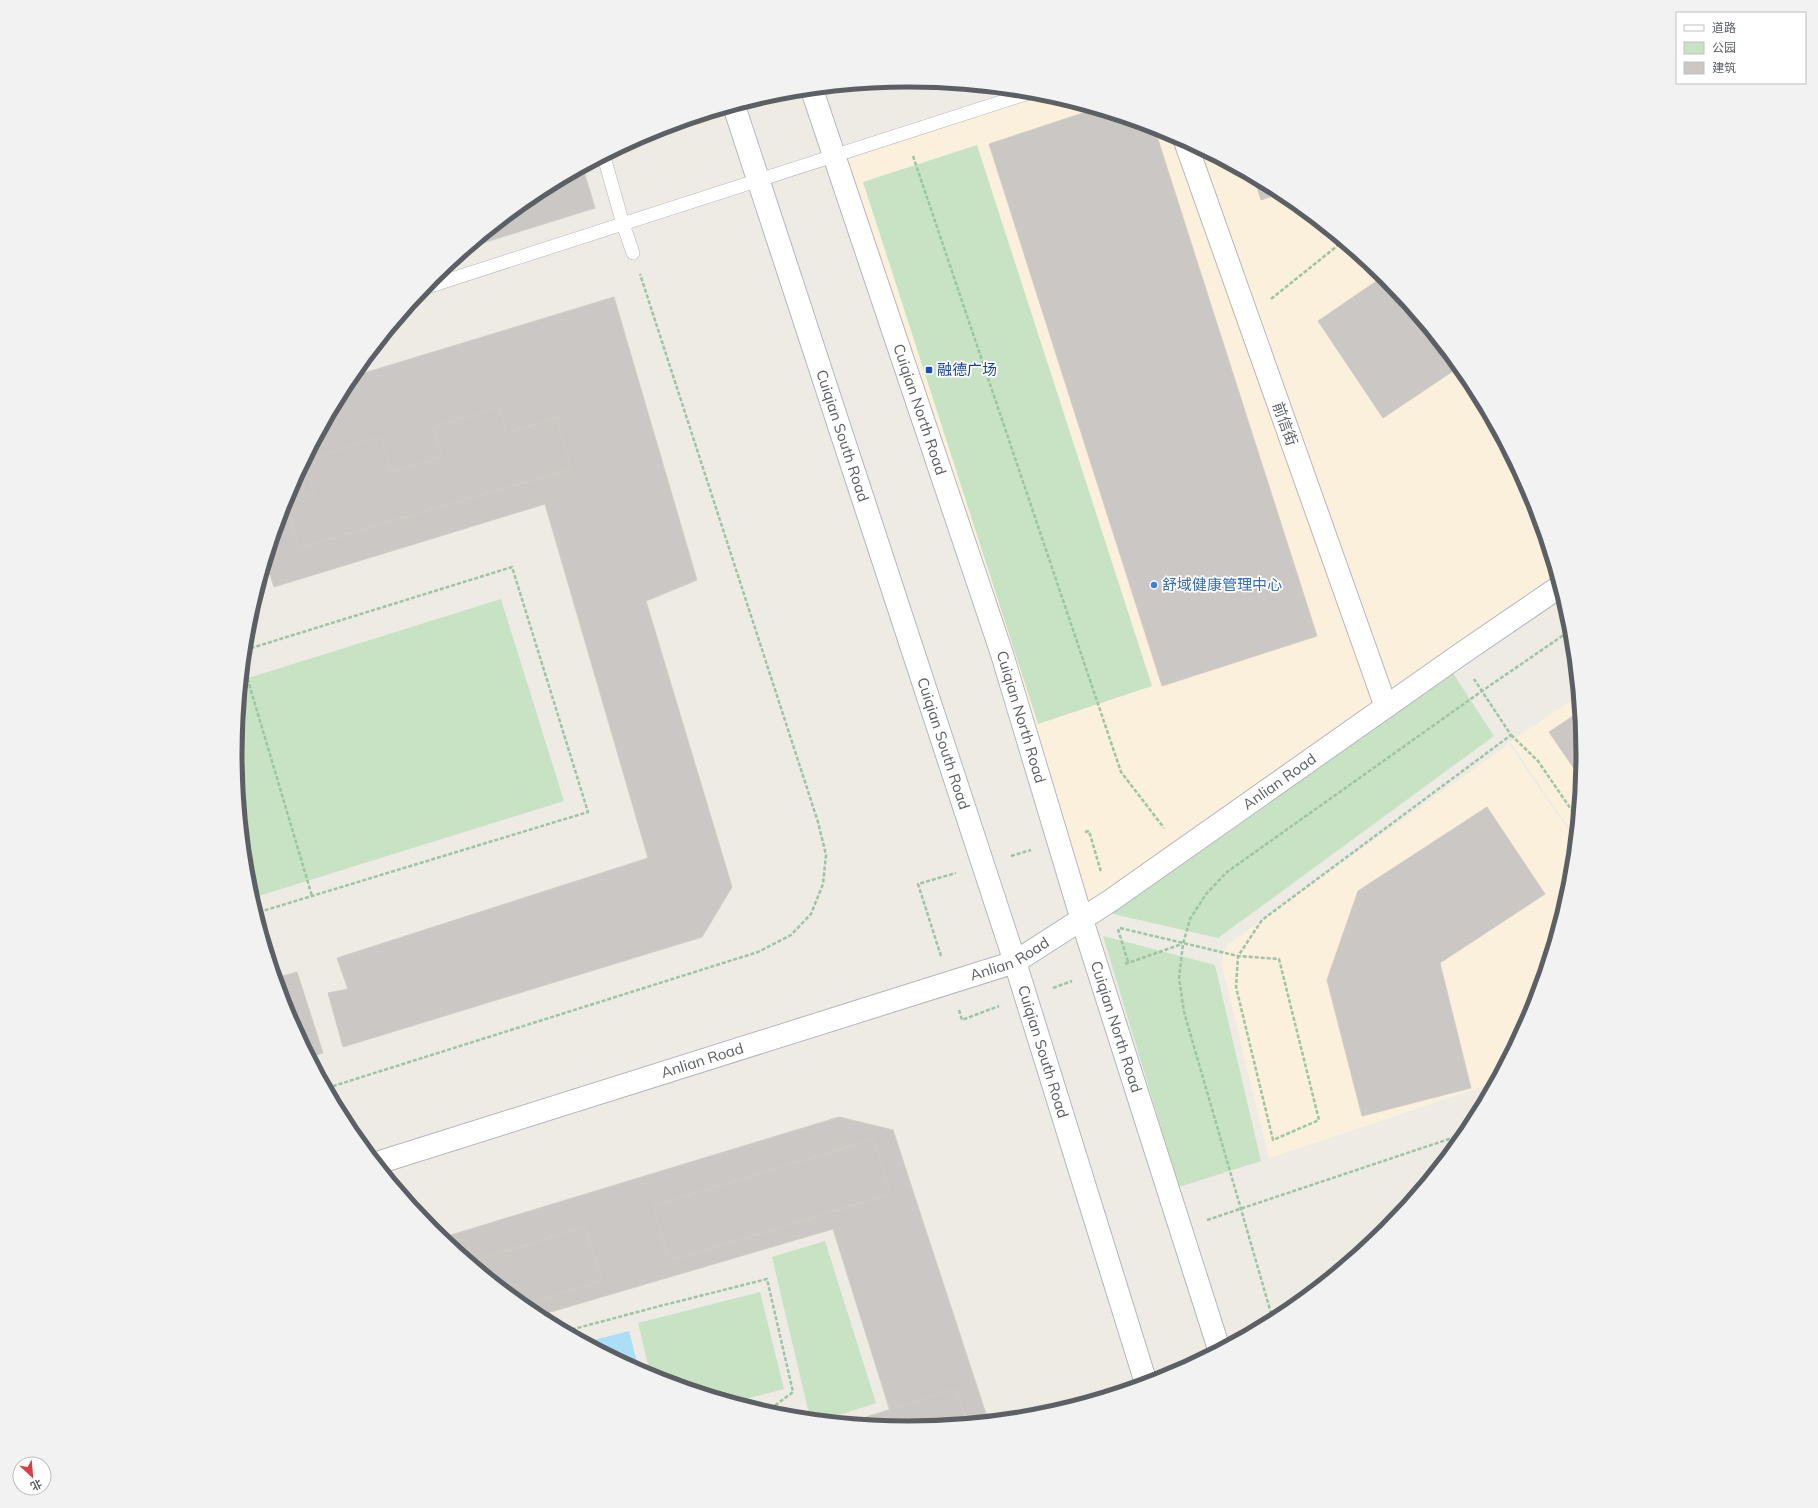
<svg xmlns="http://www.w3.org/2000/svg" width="1818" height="1508" font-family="Mulish,'Noto Sans SC',sans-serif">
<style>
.commercial{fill:#fbf0dc}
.green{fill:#c7e3c3}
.water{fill:#abdef7}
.building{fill:#cbc7c4;stroke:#d2ccc3}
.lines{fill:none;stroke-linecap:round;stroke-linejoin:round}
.lane-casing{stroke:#b5b7ba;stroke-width:14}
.street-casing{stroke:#b5b7ba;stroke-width:24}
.secondary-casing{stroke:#b3b7bb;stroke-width:24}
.path{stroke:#9dc4a4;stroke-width:2.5;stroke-dasharray:4 2;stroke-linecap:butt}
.lane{stroke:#fff;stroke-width:13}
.street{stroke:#fff;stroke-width:22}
.secondary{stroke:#fff;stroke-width:22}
.transit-dot{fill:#1a4fb4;stroke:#fff;stroke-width:1.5}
.shop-dot{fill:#3f7fe0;stroke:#fff;stroke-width:1.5}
.labels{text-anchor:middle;stroke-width:3.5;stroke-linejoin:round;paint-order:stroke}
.transit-label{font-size:15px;fill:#164399;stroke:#fff;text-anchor:start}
.street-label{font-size:15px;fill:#5c6064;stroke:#fff}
.shop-label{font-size:15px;fill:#366cbe;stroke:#fff;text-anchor:start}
.rim{fill:none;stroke:#5c6064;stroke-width:5}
</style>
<rect width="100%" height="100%" fill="#eeebe5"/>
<g class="commercial">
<polygon points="1039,93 1167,131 1181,139 1383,706 1084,917 838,157"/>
<polygon points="1189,143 1284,194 1386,278 1470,380 1532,496 1559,585 1387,703"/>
<polygon points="1577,697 1583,754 1575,837 1510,742"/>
<polygon points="1509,744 1575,840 1570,886 1532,1012 1493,1083 1269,1158 1221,962 1227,945"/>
</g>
<g class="green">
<polygon points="977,145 1152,686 1038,724 863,182"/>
<polygon points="501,599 564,801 252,898 248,885 235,754 242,680"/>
<polygon points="1453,673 1494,736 1218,938 1109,913"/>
<polygon points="1103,936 1215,965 1261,1161 1179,1187"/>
<polygon points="825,1241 876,1403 824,1420 810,1418 772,1257"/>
<polygon points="760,1292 784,1389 734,1402 651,1377 638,1323"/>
</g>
<polygon class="water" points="629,1331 639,1370 586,1342"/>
<g class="building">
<polygon points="1095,109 1154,127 1317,636 1162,686 989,144"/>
<polygon points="583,168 595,208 470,247 535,193"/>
<polygon points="1254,178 1282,193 1261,200"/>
<polygon points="1384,276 1459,367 1383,418 1318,321"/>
<polygon points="614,297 697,580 646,601 732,887 702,937 343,1047 328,993 348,989 337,958 648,858 545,504 274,587 266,563 286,496 351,377"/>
<polygon points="499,407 507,433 557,418 571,469 299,548 285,501 314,492 305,462 306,459 381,437 391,472 442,457 433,427"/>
<polygon points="1579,712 1583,754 1581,779 1549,732"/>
<polygon points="1487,807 1545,894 1440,963 1471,1088 1362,1116 1327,980 1358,891"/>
<polygon points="297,972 323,1053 310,1057 286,1012 276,978"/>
<polygon points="839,1117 893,1130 988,1420 909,1428 895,1427 833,1229 537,1316 441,1238"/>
<polygon points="874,1139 890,1194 669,1261 653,1206"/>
<polygon points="585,1227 602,1281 523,1305 470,1262"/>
<polygon points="956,1389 967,1422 909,1428 850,1422"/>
</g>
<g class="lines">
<g class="lane-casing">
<g id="lane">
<polyline points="604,157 623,224 633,253"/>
<polyline points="424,288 1032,92"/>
</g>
</g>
<g class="street-casing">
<polyline id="street" points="1185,141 1386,707"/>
</g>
<g class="secondary-casing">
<g id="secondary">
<path id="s1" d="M812 90 1002 654 1082 920 1219 1349"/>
<path id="s2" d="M734 106 1015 962 1146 1383"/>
<path id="s3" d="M377 1163 1015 962 1110 901 1458 656 1559 587"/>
</g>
</g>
<g class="path">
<polyline points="913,156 1121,772 1164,828"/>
<polyline points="1271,299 1342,242"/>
<polyline points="245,650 512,567 588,812 256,913"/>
<polyline points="244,667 312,896"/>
<polyline points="1511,735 1538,761 1577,818"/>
<polyline points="1085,832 1089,831 1101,872"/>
<polyline points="1011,856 1031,850"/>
<polyline points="1120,928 1238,956 1279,959 1319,1120 1273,1140 1236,987 1238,956 1262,920 1511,735 1474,679"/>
<polyline points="1118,929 1128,962"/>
<polyline points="941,956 918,884 956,873"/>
<polyline points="1125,964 1182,944"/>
<polyline points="1053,988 1072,981"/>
<polyline points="959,1010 962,1020 999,1006"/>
<polyline points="327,1088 758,952 791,935 811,914 823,884 826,855 818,822 640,274"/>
<polyline points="1207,1220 1464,1134"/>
<polyline points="1273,1320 1184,1012 1179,978 1183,944 1190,919 1206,894 1227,872 1482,691 1571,630"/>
<polyline points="566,1331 660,1306 767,1279 793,1392 773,1407 762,1410"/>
<polyline points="773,1407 776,1414"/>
</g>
<use href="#lane" class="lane"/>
<use href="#street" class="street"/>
<use href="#secondary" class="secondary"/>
</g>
<rect class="transit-dot" x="925" y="366" width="8" height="8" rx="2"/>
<circle class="shop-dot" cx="1154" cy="585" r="4"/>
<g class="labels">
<g class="transit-label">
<text x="937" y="375">融德广场</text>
</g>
<g class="street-label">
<text dy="5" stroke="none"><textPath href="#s1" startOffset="337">Cuiqian North Road</textPath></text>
<text transform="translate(1285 424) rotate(70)" y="5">前信街</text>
<text dy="5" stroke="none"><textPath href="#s2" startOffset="347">Cuiqian South Road</textPath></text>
<text dy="5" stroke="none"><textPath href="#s1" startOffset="661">Cuiqian North Road</textPath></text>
<text dy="5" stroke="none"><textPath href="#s2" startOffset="671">Cuiqian South Road</textPath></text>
<text dy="5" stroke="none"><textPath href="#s3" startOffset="989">Anlian Road</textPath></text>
<text dy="5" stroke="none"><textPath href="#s3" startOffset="665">Anlian Road</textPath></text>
<text dy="5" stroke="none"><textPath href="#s1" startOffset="985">Cuiqian North Road</textPath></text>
<text dy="5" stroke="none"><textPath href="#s2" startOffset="995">Cuiqian South Road</textPath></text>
<text dy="5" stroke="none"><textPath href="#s3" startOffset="341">Anlian Road</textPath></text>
</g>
<g class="shop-label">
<text x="1162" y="590">舒域健康管理中心</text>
</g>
</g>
<path d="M0 0H1818V1508H0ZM242 754a667 667 0 1 1 1334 0a667 667 0 1 1-1334 0Z" fill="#f2f2f3" fill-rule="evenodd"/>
<path class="rim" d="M242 754a667 667 0 1 1 1334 0a667 667 0 1 1-1334 0Z"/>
<rect x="1676" y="12" width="130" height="72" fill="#ffffff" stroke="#bebfc1"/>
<rect x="1684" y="25" width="20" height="6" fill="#ffffff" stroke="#bebfc1"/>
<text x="1712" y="32" font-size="12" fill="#5c6064">道路</text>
<rect x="1684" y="42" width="20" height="12" fill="#c7e3c3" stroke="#bebfc1"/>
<text x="1712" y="52" font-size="12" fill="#5c6064">公园</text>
<rect x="1684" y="62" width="20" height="12" fill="#cbc7c4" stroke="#bebfc1"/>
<text x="1712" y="72" font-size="12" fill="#5c6064">建筑</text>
<g transform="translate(32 1476) rotate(154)"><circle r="19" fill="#ffffff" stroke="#bebfc1"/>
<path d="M0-3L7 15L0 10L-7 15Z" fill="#da3e43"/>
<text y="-6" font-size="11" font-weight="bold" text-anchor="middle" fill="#5c6064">北</text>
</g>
</svg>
